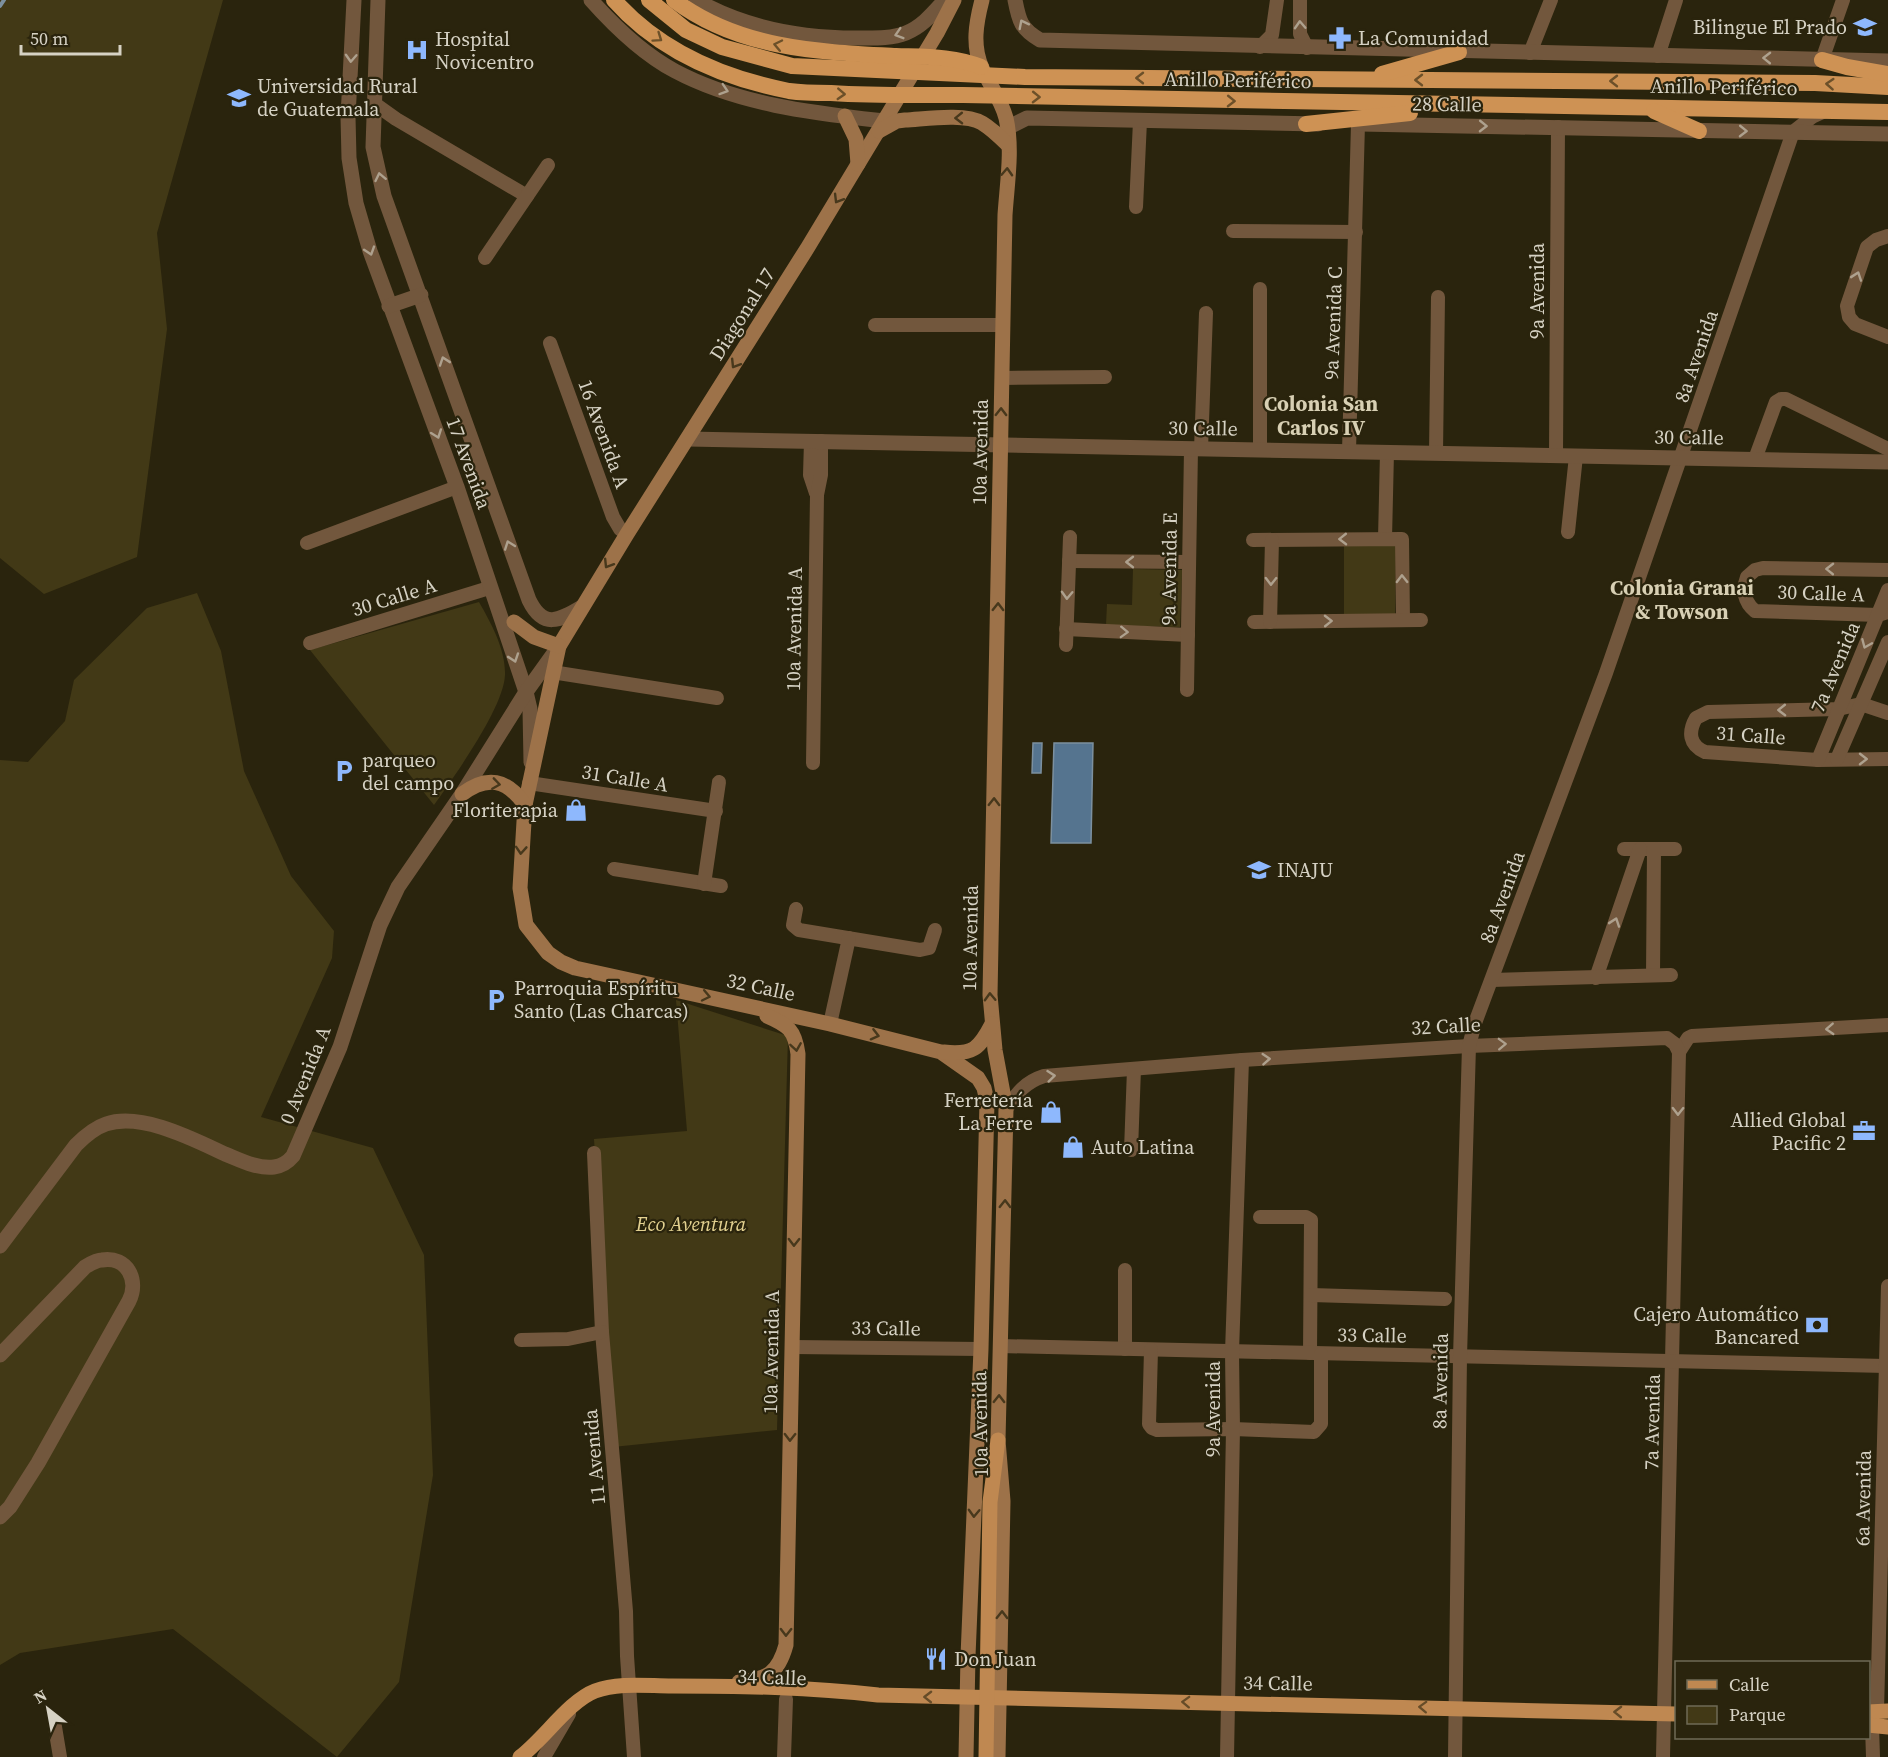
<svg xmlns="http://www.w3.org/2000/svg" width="1888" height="1757" font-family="'Source Serif 4',serif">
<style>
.green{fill:#423916}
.water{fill:#55748f;stroke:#7c909f;stroke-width:1.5}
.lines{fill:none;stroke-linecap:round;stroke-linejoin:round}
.stream{stroke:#7c909f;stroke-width:4}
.minor{stroke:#72573d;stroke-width:14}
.tertiary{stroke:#72573d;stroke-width:15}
.secondary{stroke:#9d7249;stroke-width:15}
.primary{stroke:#bf8851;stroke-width:15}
.trunk{stroke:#ce9254;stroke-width:16}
.oneway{stroke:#aea18e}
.oneway2{stroke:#6c5029}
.oneway3{stroke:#47381c}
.oneway4{stroke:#664c28}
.labels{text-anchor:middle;stroke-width:4.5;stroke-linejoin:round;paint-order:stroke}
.poi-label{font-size:20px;fill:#d6d2c4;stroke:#2a240d;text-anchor:start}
.street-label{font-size:20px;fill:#d6d2c4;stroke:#2a240d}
.park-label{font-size:20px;font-style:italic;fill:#e3d190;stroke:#2a240d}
.neighbourhood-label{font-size:21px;font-weight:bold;fill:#d8d0b4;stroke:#2a240d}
</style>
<rect width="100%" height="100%" fill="#2a240d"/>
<g class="green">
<polygon points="0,0 223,0 157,233 167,329 137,557 44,594 0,558"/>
<polygon points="1344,546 1396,546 1395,614 1344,615"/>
<polygon points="1133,569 1182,570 1180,627 1106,625 1107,604 1132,605"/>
<polygon points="197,593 221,651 244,771 291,876 334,931 332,958 261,1117 373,1148 424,1255 433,1475 399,1682 337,1757 173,1629 20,1653 0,1665 0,760 28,762 65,721 74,680 147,608"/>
<path d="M479 602C491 623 506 650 505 675 504 707 454 777 434 805L310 650Z"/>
<polygon points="676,1000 788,1036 777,1430 613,1447 594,1139 687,1131"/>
</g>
<g class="water">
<polygon points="1033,743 1042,743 1041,773 1032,773"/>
<polygon points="1054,743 1093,743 1091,843 1051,843"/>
</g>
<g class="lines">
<polyline class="stream" points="0,6 4,0"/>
<g class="minor">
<polyline points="1300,0 1300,34 1307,48"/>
<polyline points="1260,47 1272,35 1277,0"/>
<polyline points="1530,53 1551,0"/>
<polyline points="1658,56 1676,0"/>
<polyline points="1822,60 1843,0"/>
<polyline points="375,104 396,119 527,196"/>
<polyline points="1136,207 1140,121"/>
<polyline points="1233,231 1356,232"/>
<polyline points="1888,236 1876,240 1867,247 1847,306 1849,317 1855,324 1888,337"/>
<polyline points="485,258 548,165"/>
<polyline points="875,325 1003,325"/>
<polyline points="550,343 613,517 620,529 627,534"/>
<polyline points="1002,378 1105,377"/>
<polyline points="811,441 810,475 816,493"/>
<polyline points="1201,449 1206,313"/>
<polyline points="1260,450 1260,289"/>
<polyline points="1349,451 1358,124"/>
<polyline points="1436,453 1438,297"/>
<polyline points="1556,455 1558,127"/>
<polyline points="1755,459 1776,402 1781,399 1786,399 1888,449"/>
<polyline points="1568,532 1576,456"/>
<polyline points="1385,539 1387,452"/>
<polyline points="1253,540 1402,539 1403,620"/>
<polyline points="307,543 457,487"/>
<polyline points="1069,561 1189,562"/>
<path d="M1888 570 1763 568 1755 570 1747 577C1742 590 1744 602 1755 611L1878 615 1888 612"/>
<polyline points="1254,622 1421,620"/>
<polyline points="1270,622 1272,540"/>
<polyline points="1066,629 1188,635"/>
<polyline points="310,643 489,588"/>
<polyline points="1066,645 1070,537"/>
<polyline points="552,672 717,698"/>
<polyline points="1187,690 1191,449"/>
<path d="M1888 713 1861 704 1838 709 1708 712 1696 718C1688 732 1689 745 1705 752L1818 760 1888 759"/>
<polyline points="1837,759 1888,642"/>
<polyline points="1818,760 1888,590"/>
<polyline points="813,763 817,495 821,475 821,441"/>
<polyline points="529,783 716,811"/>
<polyline points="1624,849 1675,849"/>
<polyline points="614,869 721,886"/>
<polyline points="704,884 719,782"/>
<polyline points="796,909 793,925 799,930 920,950 929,948 935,930"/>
<polyline points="1653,975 1654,849"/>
<polyline points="1596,978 1640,849"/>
<polyline points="1492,980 1671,975"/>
<polyline points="830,1024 849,938"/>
<polyline points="1679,1052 1688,1038 1692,1036 1888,1025"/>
<path d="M1006 1109C1017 1093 1025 1082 1044 1076L1242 1060 1469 1046 1667 1038 1675 1044 1679 1052 1663 1757"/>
<polyline points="1131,1150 1134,1069"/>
<polyline points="594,1153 602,1332 626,1611 627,1656 634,1757"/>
<polyline points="1260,1217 1306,1217 1311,1220 1310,1353"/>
<polyline points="1125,1270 1125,1349"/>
<polyline points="1311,1295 1445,1299"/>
<polyline points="521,1340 568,1339 602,1332"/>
<polyline points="1001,1346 1886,1366"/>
<polyline points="792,1347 981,1349"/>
<polyline points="1151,1350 1149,1424 1152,1428 1157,1430 1233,1429 1314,1432 1321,1424 1321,1354"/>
<polyline points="1877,1711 1888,1286"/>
<polyline points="54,1721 60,1757"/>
<polyline points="1872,1726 1873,1757"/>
<polyline points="544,1757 569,1714"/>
<polyline points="784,1757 786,1699"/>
<polyline points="1227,1757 1233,1429 1232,1352 1242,1060"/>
<polyline points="1455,1757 1460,1357 1469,1046 1475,1023 1606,673 1793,132 1812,117 1825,111"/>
</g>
<g class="tertiary">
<polyline points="354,0 348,117 349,158 356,203 370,251 457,487 526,692 530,709 531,762"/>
<path d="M378 0 373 147 384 196 529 600C543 629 559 621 582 607"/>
<path d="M591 0C615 27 643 54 675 71 739 105 814 113 884 121"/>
<path d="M696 0C745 28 800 38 856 38 873 38 891 39 906 33 923 26 933 13 945 0"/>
<path d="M1015 0C1019 21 1021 29 1040 40L1888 61"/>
<polyline points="1360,124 1888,134"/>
<polyline points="1007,128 1027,118 1318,124"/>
<polyline points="389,306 421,295"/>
<polyline points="688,439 1888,462"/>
<path d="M0 1246 76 1145C85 1136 94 1128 106 1124 141 1112 193 1139 225 1154 240 1160 257 1169 274 1167 282 1166 288 1162 293 1156L340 1047 380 925 398 887 462 794 526 692 559 646"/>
<path d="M0 1355 85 1267C90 1264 96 1260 102 1260 128 1256 139 1281 129 1301L38 1463 10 1507 0 1517"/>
</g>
<g class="secondary">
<polyline points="954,0 937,33 808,247 627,534 559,646 525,805 520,888 526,925 548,953 561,962 575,968 830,1024 941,1052 978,1078 984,1088 987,1101 981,1349 968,1656 966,1757"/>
<path d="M982 0C976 23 972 46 982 68 990 86 1001 99 1006 118 1013 149 1007 184 1005 215L990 995 995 1050 1006 1109 998 1440 1003 1501 998 1757"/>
<polyline points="845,116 856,139 858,164"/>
<path d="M879 131 897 121 905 120C926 119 964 113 982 123 992 129 1000 137 1008 145"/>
<polyline points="514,622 534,637 559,646"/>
<path d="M462 794C487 775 507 779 525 805"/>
<path d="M944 1052C973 1055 979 1049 992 1024"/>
<path d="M739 1682C767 1679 778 1674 786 1645L798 1054C795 1030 788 1025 767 1016"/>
</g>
<g class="primary">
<polyline points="1868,1712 1888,1711"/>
<polyline points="1868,1725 1888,1727"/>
<path d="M520 1757C544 1739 569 1701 595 1691 619 1682 647 1686 672 1686 741 1686 810 1687 878 1695L1676 1714"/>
<polyline points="986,1757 990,1502 998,1440"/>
</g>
<g class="trunk">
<path d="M614 0C660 52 723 78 789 91 803 93 817 93 831 93 875 96 919 95 963 95L1888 112"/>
<polyline points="649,0 686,30 722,47 792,66 1025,77 1815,83 1888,87"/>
<path d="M674 0C739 49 818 52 896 56 925 57 954 56 981 67"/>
<polyline points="1822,60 1847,67 1888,74"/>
<polyline points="1382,74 1459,52"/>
<polyline points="1654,111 1699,131"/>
<polyline points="1306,124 1410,113"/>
</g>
</g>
<defs><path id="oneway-chevron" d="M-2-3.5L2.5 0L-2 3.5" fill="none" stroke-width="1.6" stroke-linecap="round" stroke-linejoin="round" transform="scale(1.5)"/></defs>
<g class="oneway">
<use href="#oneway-chevron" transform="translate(1023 24) rotate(-117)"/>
<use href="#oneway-chevron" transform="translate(1300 25) rotate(-93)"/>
<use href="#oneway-chevron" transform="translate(899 34) rotate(163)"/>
<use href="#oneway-chevron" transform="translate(351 58) rotate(93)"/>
<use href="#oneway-chevron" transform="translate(1767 58) rotate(-179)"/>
<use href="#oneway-chevron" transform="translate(724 90) rotate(18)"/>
<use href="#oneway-chevron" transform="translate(1483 126) rotate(1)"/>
<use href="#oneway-chevron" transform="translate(1743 131) rotate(1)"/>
<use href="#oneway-chevron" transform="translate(380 177) rotate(-102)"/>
<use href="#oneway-chevron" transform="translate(370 251) rotate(72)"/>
<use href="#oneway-chevron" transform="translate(1857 276) rotate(-71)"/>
<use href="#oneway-chevron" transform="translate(444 361) rotate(-109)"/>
<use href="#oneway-chevron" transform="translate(437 434) rotate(70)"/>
<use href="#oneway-chevron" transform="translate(1343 539) rotate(179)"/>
<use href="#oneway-chevron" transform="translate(509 545) rotate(-110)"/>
<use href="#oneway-chevron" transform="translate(1130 562) rotate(-180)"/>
<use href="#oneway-chevron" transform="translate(1830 569) rotate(-179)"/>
<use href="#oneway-chevron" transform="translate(1402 579) rotate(-91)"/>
<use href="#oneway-chevron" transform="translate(1271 581) rotate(91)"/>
<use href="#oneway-chevron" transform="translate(1067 595) rotate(92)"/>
<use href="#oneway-chevron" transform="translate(1328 621) rotate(-1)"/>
<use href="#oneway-chevron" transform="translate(1124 632) rotate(2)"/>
<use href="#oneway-chevron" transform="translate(1866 644) rotate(113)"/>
<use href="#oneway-chevron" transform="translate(514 658) rotate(71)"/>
<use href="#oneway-chevron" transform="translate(1782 710) rotate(179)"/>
<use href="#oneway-chevron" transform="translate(1863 759)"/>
<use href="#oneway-chevron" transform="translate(1615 922) rotate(-71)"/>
<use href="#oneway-chevron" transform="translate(1830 1029) rotate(177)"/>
<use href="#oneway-chevron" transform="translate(1502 1044) rotate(-2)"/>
<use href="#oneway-chevron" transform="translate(1266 1059) rotate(-4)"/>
<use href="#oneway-chevron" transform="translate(1051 1076) rotate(-6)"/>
<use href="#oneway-chevron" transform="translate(1678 1111) rotate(91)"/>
</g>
<g class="oneway2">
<use href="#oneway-chevron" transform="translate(658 38) rotate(35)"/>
<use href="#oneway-chevron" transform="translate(778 45) rotate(-168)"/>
<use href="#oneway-chevron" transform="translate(1140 78) rotate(-180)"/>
<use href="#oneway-chevron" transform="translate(1419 80) rotate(-180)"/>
<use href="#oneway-chevron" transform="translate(1614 81) rotate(-180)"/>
<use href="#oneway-chevron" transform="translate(1830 84) rotate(-176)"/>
<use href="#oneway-chevron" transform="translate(841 94) rotate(3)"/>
<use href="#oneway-chevron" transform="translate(1036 97) rotate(1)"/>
<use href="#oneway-chevron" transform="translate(1231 101) rotate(1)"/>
</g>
<g class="oneway3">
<use href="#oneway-chevron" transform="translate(959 118) rotate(179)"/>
<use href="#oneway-chevron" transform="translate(1007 172) rotate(-87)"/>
<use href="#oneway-chevron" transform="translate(838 199) rotate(121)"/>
<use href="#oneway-chevron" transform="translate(735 364) rotate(122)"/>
<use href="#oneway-chevron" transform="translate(1001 412) rotate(-89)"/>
<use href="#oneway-chevron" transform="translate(608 564) rotate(122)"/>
<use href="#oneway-chevron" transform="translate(998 607) rotate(-89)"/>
<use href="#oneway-chevron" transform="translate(496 784) rotate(8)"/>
<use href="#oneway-chevron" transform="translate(994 802) rotate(-89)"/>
<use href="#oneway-chevron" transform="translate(521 850) rotate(94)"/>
<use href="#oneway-chevron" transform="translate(706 996) rotate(12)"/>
<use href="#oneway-chevron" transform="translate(990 997) rotate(-92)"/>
<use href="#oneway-chevron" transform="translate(875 1035) rotate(14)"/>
<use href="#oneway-chevron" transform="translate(796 1047) rotate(81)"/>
<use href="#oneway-chevron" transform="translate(1005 1204) rotate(-89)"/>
<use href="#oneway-chevron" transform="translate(794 1242) rotate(91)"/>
<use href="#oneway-chevron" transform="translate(999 1399) rotate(-89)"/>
<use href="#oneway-chevron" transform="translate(790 1437) rotate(91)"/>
<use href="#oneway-chevron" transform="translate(974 1513) rotate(92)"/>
<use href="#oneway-chevron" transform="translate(1002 1615) rotate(-89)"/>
<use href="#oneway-chevron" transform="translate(786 1632) rotate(91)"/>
</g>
<g class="oneway4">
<use href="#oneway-chevron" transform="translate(928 1697) rotate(-179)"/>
<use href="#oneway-chevron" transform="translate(1186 1702) rotate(-178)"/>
<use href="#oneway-chevron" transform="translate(1423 1707) rotate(-178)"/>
<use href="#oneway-chevron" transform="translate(1618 1712) rotate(-179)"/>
</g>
<defs>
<g id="school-bare" transform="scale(1.8)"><path d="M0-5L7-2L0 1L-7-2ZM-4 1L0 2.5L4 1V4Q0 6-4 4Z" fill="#8eb8fd" stroke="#2a240d" stroke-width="2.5" paint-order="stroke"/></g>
<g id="pharmacy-bare" transform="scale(1.8)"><path d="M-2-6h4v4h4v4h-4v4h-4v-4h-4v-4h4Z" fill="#8eb8fd" stroke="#2a240d" stroke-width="2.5" paint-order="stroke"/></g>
<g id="hospital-bare" transform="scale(1.8)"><path d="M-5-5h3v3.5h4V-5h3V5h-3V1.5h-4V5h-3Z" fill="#8eb8fd" stroke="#2a240d" stroke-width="2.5" paint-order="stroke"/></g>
<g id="university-bare" transform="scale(1.8)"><path d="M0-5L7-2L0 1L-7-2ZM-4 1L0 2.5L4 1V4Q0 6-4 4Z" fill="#8eb8fd" stroke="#2a240d" stroke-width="2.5" paint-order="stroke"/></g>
<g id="parking-bare" transform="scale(1.8)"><path d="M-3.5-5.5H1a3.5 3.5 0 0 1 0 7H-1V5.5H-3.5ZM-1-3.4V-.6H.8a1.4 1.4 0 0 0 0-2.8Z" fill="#8eb8fd" stroke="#2a240d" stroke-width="2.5" paint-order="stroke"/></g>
<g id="shop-bare" transform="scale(1.8)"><path d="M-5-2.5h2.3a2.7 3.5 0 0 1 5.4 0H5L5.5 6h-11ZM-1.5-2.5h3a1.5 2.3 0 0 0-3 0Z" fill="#8eb8fd" stroke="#2a240d" stroke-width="2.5" paint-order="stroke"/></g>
<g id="office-bare" transform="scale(1.8)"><path d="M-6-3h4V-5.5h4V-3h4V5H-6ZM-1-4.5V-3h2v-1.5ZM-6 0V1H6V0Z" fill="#8eb8fd" stroke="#2a240d" stroke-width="2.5" paint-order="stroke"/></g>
<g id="bank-bare" transform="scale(1.8)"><path d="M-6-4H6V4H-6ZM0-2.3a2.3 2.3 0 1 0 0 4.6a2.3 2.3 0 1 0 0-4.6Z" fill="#8eb8fd" stroke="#2a240d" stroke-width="2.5" paint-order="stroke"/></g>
<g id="restaurant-bare" transform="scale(1.8)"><path d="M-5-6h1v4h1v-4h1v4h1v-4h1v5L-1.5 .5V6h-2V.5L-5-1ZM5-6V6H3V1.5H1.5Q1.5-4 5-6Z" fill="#8eb8fd" stroke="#2a240d" stroke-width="2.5" paint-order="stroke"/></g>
</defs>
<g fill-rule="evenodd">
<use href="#school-bare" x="1865" y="27"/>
<use href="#pharmacy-bare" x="1340" y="38"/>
<use href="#hospital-bare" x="417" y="50"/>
<use href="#university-bare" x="239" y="98"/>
<use href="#parking-bare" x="344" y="771"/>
<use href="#shop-bare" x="576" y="810"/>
<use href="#school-bare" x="1259" y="870"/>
<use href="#parking-bare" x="496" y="1000"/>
<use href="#shop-bare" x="1051" y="1112"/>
<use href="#office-bare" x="1864" y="1131"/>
<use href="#shop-bare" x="1073" y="1147"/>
<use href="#bank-bare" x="1817" y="1325"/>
<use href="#restaurant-bare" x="936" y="1659"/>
</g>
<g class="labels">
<g class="poi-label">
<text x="1847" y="34" text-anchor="end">Bilingue El Prado</text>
<text x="1358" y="45">La Comunidad</text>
<text x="435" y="46">Hospital<tspan x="435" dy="23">Novicentro</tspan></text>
<text x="257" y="93">Universidad Rural<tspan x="257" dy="23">de Guatemala</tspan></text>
<text x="362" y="767">parqueo<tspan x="362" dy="23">del campo</tspan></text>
<text x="558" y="817" text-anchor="end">Floriterapia</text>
<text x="1277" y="877">INAJU</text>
<text x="514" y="995">Parroquia Espíritu<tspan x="514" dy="23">Santo (Las Charcas)</tspan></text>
<text x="1033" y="1107" text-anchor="end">Ferretería<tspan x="1033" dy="23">La Ferre</tspan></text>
<text x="1846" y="1127" text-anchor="end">Allied Global<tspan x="1846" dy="23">Pacific 2</tspan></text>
<text x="1091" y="1154">Auto Latina</text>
<text x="1799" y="1321" text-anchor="end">Cajero Automático<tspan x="1799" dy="23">Bancared</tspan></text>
<text x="954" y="1666">Don Juan</text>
</g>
<g class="street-label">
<text transform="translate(1238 80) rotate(1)" y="7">Anillo Periférico</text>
<text transform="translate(1724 87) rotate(1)" y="7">Anillo Periférico</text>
<text transform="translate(1447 104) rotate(1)" y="7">28 Calle</text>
<text transform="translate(1537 291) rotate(-90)" y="7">9a Avenida</text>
<text transform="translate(742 314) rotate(-58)" y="7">Diagonal 17</text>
<text transform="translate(1333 323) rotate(-88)" y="7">9a Avenida C</text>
<text transform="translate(1696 356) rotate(-71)" y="7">8a Avenida</text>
<text transform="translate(1203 428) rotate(1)" y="7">30 Calle</text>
<text transform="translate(604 434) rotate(70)" y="7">16 Avenida A</text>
<text transform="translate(1689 437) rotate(1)" y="7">30 Calle</text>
<text transform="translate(980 452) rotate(-89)" y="7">10a Avenida</text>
<text transform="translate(469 463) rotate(70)" y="7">17 Avenida</text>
<text transform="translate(1169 569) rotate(-89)" y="7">9a Avenida E</text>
<text transform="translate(1821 593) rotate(2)" y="7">30 Calle A</text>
<text transform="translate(394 597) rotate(-17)" y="7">30 Calle A</text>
<text transform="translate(794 629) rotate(-89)" y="7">10a Avenida A</text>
<text transform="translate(1835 667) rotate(-67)" y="7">7a Avenida</text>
<text transform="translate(1751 735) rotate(4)" y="7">31 Calle</text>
<text transform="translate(625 778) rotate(9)" y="7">31 Calle A</text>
<text transform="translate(1502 897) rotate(-70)" y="7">8a Avenida</text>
<text transform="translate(970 938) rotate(-89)" y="7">10a Avenida</text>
<text transform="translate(761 987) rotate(12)" y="7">32 Calle</text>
<text transform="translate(1446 1026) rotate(-3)" y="7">32 Calle</text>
<text transform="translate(305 1075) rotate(-68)" y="7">0 Avenida A</text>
<text transform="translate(886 1328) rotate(1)" y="7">33 Calle</text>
<text transform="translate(1372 1335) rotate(1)" y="7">33 Calle</text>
<text transform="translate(771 1352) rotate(-89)" y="7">10a Avenida A</text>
<text transform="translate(1440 1381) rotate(-89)" y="7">8a Avenida</text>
<text transform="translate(1213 1409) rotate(-90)" y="7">9a Avenida</text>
<text transform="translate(1652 1422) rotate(-89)" y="7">7a Avenida</text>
<text transform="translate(980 1424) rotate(-91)" y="7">10a Avenida</text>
<text transform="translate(594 1457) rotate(-95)" y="7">11 Avenida</text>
<text transform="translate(1863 1498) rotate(-89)" y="7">6a Avenida</text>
<text transform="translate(772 1677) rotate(2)" y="7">34 Calle</text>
<text transform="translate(1278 1683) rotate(1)" y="7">34 Calle</text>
</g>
<g class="park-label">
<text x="691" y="1231">Eco Aventura</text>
</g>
<g class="neighbourhood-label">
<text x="1321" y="411">Colonia San<tspan x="1321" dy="24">Carlos IV</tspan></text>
<text x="1682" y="595">Colonia Granai<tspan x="1682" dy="24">&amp; Towson</tspan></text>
</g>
</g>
<rect x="1675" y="1661" width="195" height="78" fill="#2a240d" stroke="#6f6a56" stroke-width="1.5"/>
<rect x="1687" y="1680" width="30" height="9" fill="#bf8851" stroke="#6f6a56" stroke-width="1.5"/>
<text x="1729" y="1691" font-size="18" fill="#d6d2c4">Calle</text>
<rect x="1687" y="1706" width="30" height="18" fill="#423916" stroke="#6f6a56" stroke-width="1.5"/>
<text x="1729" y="1721" font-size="18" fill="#d6d2c4">Parque</text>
<g transform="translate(48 1709) rotate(329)" stroke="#2a240d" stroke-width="4.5" paint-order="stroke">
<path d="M0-4.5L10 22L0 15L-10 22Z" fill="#d6d2c4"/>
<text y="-9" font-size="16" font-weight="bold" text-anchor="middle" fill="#d6d2c4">N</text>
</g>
<path d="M21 45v9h99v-9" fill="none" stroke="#d6d2c4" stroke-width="3"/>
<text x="30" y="45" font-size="18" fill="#d6d2c4" stroke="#2a240d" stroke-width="4.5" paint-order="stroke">50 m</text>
</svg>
